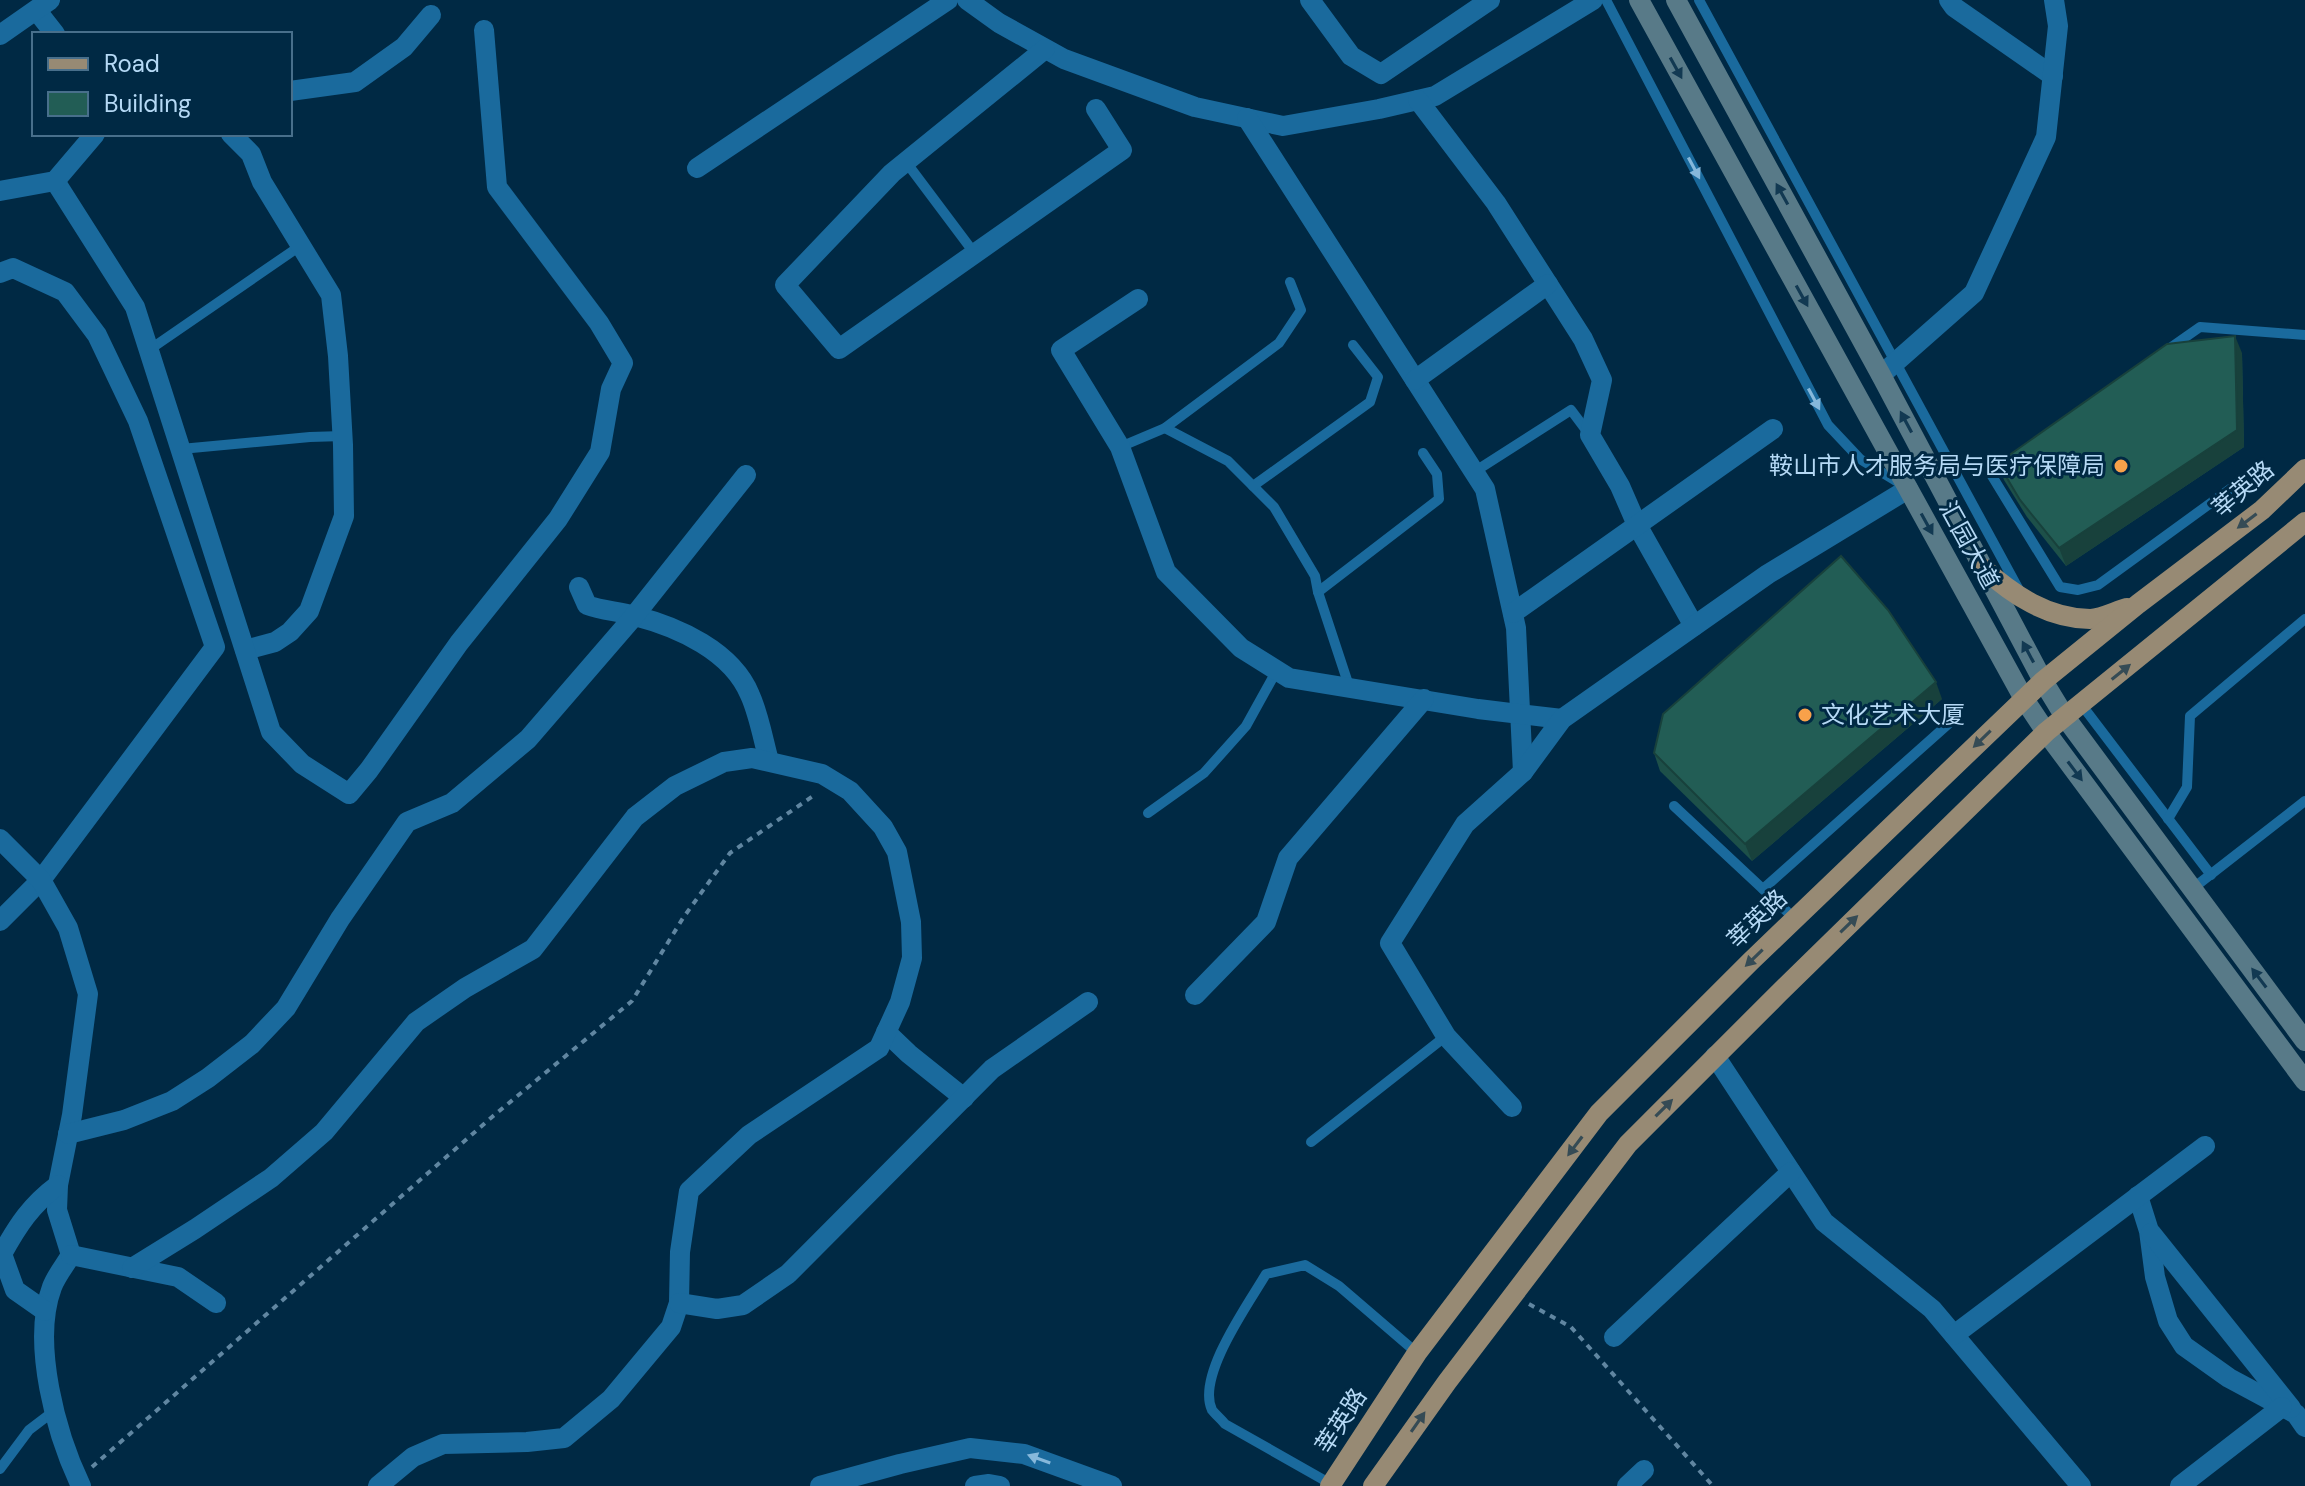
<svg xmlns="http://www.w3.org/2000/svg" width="2305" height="1486" font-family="'DM Sans','Noto Sans SC',sans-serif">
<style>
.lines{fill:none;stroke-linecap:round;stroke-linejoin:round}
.path{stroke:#6086a1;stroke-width:4;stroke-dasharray:6 6;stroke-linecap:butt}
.service{stroke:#1a6a9d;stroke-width:10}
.minor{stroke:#1a6a9d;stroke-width:20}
.secondary{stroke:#587a88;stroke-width:20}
.primary{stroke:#978a74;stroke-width:20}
.wall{fill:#1d5049}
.shaded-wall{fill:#18413c}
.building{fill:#225d55;stroke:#18413c;stroke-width:2}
.oneway{fill:#123952}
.oneway2{fill:#86b8db}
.oneway3{fill:#354b55}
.poi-dot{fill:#f8a14a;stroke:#002944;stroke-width:3}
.labels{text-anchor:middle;stroke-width:6;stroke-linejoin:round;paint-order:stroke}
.poi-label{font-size:24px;fill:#b5d9f5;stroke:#002944;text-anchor:end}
.street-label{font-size:24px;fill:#b5d9f5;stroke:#002944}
</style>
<rect width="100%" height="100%" fill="#002944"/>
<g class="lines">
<g class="path">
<polyline points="1529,1304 1571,1327 1713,1486"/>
<polyline points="92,1467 492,1117 632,1001 683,918 730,853 816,794"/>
</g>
<g class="service">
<polyline points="1606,0 1828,425 1860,459 1901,484"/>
<polyline points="1699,0 2019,590"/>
<polyline points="906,162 975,254"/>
<polyline points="2170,348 2200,327 2305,335"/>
<polyline points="149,350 300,246"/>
<polyline points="1165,428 1228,461 1274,507 1315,576 1318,592 1349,686"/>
<polyline points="1120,447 1165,428 1279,343 1301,310 1290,282"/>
<polyline points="181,449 310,437 343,436"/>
<polyline points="2011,463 1992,476 2060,587 2078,590 2098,585 2252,473"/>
<polyline points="1474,472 1571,410 1589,434"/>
<polyline points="1253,486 1370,402 1378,377 1353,345"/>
<polyline points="1318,592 1439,499 1437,474 1423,453"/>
<polyline points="2081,704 2211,875"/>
<polyline points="1674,806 1795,919"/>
<polyline points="1148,813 1204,773 1246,726 1277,670"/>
<polyline points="2168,819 2187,787 2190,716 2305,619"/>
<polyline points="1763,889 1955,718"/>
<polyline points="2192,889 2305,801"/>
<polyline points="1311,1142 1446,1036"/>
<polyline points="0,1469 29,1430 54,1411"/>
<path d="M1331 1484 1225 1424C1222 1420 1215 1414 1212 1410 1196 1376 1249 1303 1266 1274L1305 1265 1339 1286 1417 1353"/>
</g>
<g class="minor">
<polyline points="967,0 999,23 1064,59 1195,107 1283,126 1379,109 1435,96 1593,0"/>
<polyline points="1310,0 1351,56 1381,74 1490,0"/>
<polyline points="1949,0 1954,7 2053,76"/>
<polyline points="37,11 55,34"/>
<polyline points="0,35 50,0"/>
<polyline points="1045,49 892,173 785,285 839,349 1122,150 1096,109"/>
<polyline points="290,91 355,82 404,47 431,15"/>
<polyline points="1418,100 1496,203 1583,339 1602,380 1590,435 1620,486 1637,525 1694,626"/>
<polyline points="1247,118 1485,489 1516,628 1523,772"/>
<polyline points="231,134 251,154 262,182 331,295 338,356 343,445 344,516 309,611 290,632 275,642 245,650"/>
<polyline points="697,168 948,0"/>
<polyline points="55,181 135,307 271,732 302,764 349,794 369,770 459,643 558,519 600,452 611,389 623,363 599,323 497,187 484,30"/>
<polyline points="0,191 55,181 95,134"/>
<polyline points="0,273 13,268 65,292 97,335 138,421 215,647 41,880 0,921"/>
<polyline points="1138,299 1061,350 1120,447 1166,572 1241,648 1289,678 1478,709 1562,719"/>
<polyline points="1881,375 1974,293 2046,137 2058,26 2054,0"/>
<polyline points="1415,380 1548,284"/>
<path d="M579 587 587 605C603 611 619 611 635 616 678 627 732 651 750 695 759 715 763 739 769 761"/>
<polyline points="1513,613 1773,429"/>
<path d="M0 839 41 880 68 928 88 994 72 1115 58 1185 57 1210 71 1255C65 1265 56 1276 52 1287 31 1343 56 1434 81 1486"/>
<polyline points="1195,995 1266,922 1288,858 1424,699"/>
<polyline points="886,1032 909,1054 964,1098"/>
<polyline points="1715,1056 1824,1222 1932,1309 2081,1486"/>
<polyline points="1512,1107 1446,1036 1390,943 1465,824 1523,772 1562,719 1768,574 1908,489"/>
<polyline points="68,1134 124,1120 172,1101 208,1078 252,1044 286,1008 340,919 407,822 452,803 528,739 630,621 746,475"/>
<polyline points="2138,1196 2149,1231 2155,1277 2168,1321 2184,1346 2229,1378 2296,1414 2305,1427"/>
<polyline points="2151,1233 2291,1408"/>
<polyline points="71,1255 178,1277 216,1303"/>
<polyline points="132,1268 195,1229 271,1178 324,1132 416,1022 465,988 533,949 635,817 675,786 724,762 752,758 822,774 850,791 883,827 897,852 911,922 912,958 900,1002 879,1048 749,1135 689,1191 680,1252 679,1303 671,1327 611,1399 564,1438 527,1442 443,1444 413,1457 378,1486"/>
<polyline points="679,1303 717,1309 743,1305 788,1274 992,1069 1088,1002"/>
<path d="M45 1311 15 1290 2 1254C18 1225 31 1205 58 1185"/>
<polyline points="1954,1335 2205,1146"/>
<polyline points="1614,1337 1791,1172"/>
<polyline points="820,1486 900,1464 970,1448 1024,1454 1112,1486"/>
<polyline points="975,1486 989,1484 1000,1486"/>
<polyline points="1627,1486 1644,1470"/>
<polyline points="2180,1486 2282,1407"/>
</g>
<g class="secondary">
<polyline points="1639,0 2024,699 2046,732 2305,1081"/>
<polyline points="1676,0 1881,375 2043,681 2065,717 2305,1041"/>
</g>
<g class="primary">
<path d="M1983 568C2013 595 2047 618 2090 619 2101 619 2116 611 2127 608"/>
<polyline points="1330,1486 1417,1353 1599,1113 1751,961 2043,681 2138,604 2262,510 2305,469"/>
<polyline points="1373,1486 1447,1382 1628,1144 1778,994 2046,732 2305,522"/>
</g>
</g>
<g class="wall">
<polygon points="2242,353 2244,447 2066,566 2027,517 2004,480 1998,463"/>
<polygon points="1942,699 1752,861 1660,771 1654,753"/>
</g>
<g class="shaded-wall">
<polygon points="2235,336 2242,353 2244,447 2066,566 2059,548"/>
<polygon points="1936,682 1942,699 1752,861 1745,844"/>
</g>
<g class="building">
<polygon points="2235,336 2237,430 2059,548 2020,500 1998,463 2167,344"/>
<polygon points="1841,556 1888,610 1936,682 1745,844 1654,753 1663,714"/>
</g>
<defs><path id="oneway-solid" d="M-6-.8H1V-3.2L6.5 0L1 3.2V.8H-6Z" transform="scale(2)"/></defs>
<g class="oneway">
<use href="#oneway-solid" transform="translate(1676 68) rotate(61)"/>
<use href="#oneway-solid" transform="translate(1782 194) rotate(-119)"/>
<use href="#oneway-solid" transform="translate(1802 296) rotate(61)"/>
<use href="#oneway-solid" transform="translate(1906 422) rotate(-118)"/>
<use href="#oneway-solid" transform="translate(1927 524) rotate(61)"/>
<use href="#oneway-solid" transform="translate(2028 652) rotate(-118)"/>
<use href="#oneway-solid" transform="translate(2075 771) rotate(53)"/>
<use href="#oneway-solid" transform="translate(2259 978) rotate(-127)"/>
</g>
<g class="oneway2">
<use href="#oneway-solid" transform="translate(1694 168) rotate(62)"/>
<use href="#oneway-solid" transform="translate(1814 399) rotate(62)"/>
<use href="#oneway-solid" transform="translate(1039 1459) rotate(-160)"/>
</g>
<g class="oneway3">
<use href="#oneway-solid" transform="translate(2247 521) rotate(143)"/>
<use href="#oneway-solid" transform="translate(2121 672) rotate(-39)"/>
<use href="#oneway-solid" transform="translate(1982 739) rotate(136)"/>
<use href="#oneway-solid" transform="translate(1849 924) rotate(-44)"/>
<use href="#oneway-solid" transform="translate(1754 958) rotate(136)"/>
<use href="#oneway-solid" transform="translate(1664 1108) rotate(-45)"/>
<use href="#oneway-solid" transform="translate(1575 1146) rotate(127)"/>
<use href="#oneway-solid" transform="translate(1418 1422) rotate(-55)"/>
</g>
<g class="poi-dot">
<circle cx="2121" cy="466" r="8"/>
<circle cx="1805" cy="715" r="8"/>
</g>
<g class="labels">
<g class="poi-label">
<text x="2105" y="474">鞍山市人才服务局与医疗保障局</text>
<text x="1821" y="723" text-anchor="start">文化艺术大厦</text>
</g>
<g class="street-label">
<text transform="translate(2243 489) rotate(-40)" y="8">莘英路</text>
<text transform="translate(1969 545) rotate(61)" y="8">汇园大道</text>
<text transform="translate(1757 919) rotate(-44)" y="8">莘英路</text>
<text transform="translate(1341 1421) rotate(-57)" y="8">莘英路</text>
</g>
</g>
<rect x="32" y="32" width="260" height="104" fill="#002944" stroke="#486f8b" stroke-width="2"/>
<rect x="48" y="58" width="40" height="12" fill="#978a74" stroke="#486f8b" stroke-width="2"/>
<text x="104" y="72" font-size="24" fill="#b5d9f5">Road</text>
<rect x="48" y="92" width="40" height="24" fill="#225d55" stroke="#486f8b" stroke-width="2"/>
<text x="104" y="112" font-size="24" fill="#b5d9f5">Building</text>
</svg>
